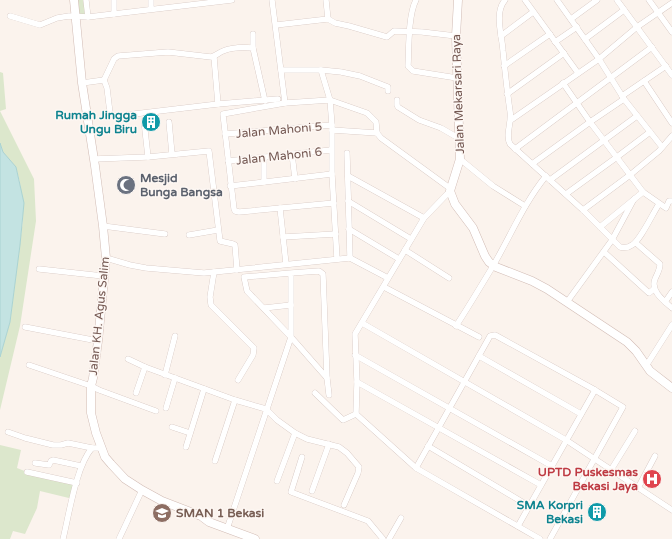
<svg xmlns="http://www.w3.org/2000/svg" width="672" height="539" font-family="'Varela Round',sans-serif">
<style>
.green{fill:#dce7cc}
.water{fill:#c3e3e2;stroke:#aad3d2}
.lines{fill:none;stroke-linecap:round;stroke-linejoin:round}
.street-casing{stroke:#cebcb6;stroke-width:6}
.secondary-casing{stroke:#d1bbb4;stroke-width:9}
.street{stroke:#fff;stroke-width:5.5}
.secondary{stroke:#fff;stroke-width:8}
.labels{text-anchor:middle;stroke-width:3;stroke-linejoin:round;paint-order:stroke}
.street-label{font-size:12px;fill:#745852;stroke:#fdf7f3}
.culture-label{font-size:12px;font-weight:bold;fill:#0d838f;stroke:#fdf7f3;text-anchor:end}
.worship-label{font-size:12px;font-weight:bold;fill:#5b616d;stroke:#fdf7f3;text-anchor:start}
.health-label{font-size:12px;font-weight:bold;fill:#be3a42;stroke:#fdf7f3;text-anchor:end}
.education-label{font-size:12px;font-weight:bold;fill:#785e54;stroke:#fdf7f3;text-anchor:start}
</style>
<rect width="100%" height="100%" fill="#fbf3ed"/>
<g class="green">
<polygon points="74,0 86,0 88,17 77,17"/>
<polygon points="0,72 3,73 6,109 0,111 34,179 36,221 20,326 0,410 0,357 10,322 23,220 20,183 16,167 3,152 0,143"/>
<polygon points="0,445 21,450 17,468 27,472 77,483 73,499 40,491 37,508 25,534 13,531 10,539 0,539"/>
</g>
<polygon class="water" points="0,143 3,152 16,167 24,203 20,245 10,322 0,357"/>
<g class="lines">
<g class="street-casing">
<g id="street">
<polyline points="86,0 88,17"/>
<polyline points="114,0 114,14"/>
<polyline points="151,0 151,9"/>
<polyline points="272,0 285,103 223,114 234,209 235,211 239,212 334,203"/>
<path d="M416 0C408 15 409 49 408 66L413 71 457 78"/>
<path d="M505 0C494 13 502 35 503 51 505 71 507 91 510 111 512 123 505 135 510 144L583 210 620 247C624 248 628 248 632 245 640 241 653 213 659 204"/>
<polyline points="525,0 578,73"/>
<polyline points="557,0 599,59 624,99 662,147"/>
<polyline points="617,0 672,75"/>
<polyline points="649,0 672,32"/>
<polyline points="10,16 40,25 57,18 69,16 88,17 232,0"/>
<polyline points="328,19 335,23 349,26 387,37 394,31 422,32 456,36"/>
<polyline points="571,19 597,0"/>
<polyline points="276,25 328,19 326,0"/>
<polyline points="253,34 253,48"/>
<polyline points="501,36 533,12"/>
<polyline points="585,39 624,10"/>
<polyline points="555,42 577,27"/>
<polyline points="214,57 218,104"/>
<polyline points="504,66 550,34"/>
<polyline points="281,70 321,70 341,72 360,76 388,87 388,91"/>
<polyline points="321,70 330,100 367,113 376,122 377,133 381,138 451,189"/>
<path d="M104 80 114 59 118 56 168 52 211 57C216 56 218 53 223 51 233 47 243 47 253 48L265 101"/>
<polyline points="644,81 672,123"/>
<polyline points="82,83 104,80 107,88 110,113 112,115 117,116 218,104 278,99"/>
<polyline points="563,83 590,122 643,192 666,208 669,201 672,201"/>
<polyline points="507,94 564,53"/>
<polyline points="622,96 666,66"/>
<polyline points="397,100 397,105 398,107 419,120 441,128 460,139"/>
<polyline points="285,103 330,100 332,125 332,174 337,259"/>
<polyline points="511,120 599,59 637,27 672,3"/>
<polyline points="144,121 148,157"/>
<polyline points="169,122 172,154"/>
<polyline points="332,130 377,133"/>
<polyline points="225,134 332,125"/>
<polyline points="515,149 652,47"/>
<polyline points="347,153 350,258"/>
<polyline points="292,154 295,179"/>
<polyline points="94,159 148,157 209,151 220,241 233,244 235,245 237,270"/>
<polyline points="460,159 493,186 525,206"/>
<polyline points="228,161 331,150"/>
<polyline points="532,164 590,122 624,99"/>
<polyline points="348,176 424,218"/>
<polyline points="550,180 637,116"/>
<polyline points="264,182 264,157"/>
<polyline points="230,186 332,174"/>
<polyline points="450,191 424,218 355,334 357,382 541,485"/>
<polyline points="566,194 617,157 650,132"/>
<polyline points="348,201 411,239"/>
<polyline points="280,208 286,264"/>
<polyline points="583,210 630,175 659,151 672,136"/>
<polyline points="103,226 165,234"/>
<polyline points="600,227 643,192"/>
<polyline points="349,229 399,259"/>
<polyline points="189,235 218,230"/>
<polyline points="283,237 336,234"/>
<path d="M636 243 660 264C660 270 657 274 655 279 650 291 664 301 672 308"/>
<polyline points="405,250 449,278"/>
<polyline points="604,252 649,293 654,289"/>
<polyline points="106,258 130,265 146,268 204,273 350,258"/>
<polyline points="350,258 388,278"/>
<polyline points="39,269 103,276"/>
<polyline points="214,272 210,297 211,305 254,348 253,355 238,380"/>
<polyline points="384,287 479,337"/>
<polyline points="567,302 612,240 634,199"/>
<polyline points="665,302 672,292"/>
<polyline points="264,308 291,305"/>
<polyline points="362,323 566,440 672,510"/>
<path d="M456 326C469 306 481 286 493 266 511 235 524 203 546 176"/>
<polyline points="25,327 98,341"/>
<polyline points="355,355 552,466"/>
<polyline points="479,356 581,414"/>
<polyline points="128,359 145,367"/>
<polyline points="29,365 91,386 99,390 156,411"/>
<polyline points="646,366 672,325"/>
<polyline points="165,375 175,336"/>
<polyline points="327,378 329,395"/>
<polyline points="136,393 145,367 235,400 266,409 277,420 295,433 307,439 339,447 347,453 359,467 358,473 344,505"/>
<polyline points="315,393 343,420 356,414 357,382"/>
<polyline points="166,408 175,378"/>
<polyline points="356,414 416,468 540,539"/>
<polyline points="172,427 190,433"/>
<polyline points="8,432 25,438 53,445 61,445 68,443 92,448"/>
<polyline points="428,446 529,506"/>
<polyline points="186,447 204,389"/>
<polyline points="302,457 291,492 368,521 383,539"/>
<polyline points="215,461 235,400"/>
<polyline points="35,463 49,465 51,461 53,460 81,466"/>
<polyline points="416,468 490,336 495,335 595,390 623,407 550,539"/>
<polyline points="611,470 635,431"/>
<polyline points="27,472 77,483"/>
<polyline points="277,481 295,433"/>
<polyline points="638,488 655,456"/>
<polyline points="312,491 329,444"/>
<polyline points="518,526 595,390"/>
<polyline points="227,529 291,337 247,291 244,277 291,273 291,337 327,378 323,274 319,271 291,273"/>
<path d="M63 539C69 515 76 466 92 448H102"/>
<polyline points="119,539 142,490"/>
<polyline points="389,539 401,518"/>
</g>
</g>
<g class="secondary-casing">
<g id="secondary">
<polyline points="74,0 82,83 95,166 103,226 106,258 98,341 93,378 91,386 91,413 96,433 105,457 111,464 125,479 142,490 162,501 201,516 209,522 255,539"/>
<polyline points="458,0 456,36 460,159 450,191 455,204 473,228 485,256 489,262 496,267 532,281 547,289 627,342 636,351 650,371 672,388"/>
</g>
</g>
<use href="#street" class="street"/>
<use href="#secondary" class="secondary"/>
</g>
<defs>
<g id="building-disc" transform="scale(1)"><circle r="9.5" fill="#0f9aa8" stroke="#fdf7f3"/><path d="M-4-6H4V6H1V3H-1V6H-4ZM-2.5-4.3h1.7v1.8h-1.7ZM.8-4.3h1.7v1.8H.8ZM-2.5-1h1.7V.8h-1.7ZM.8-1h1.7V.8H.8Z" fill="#fff"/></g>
<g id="mosque-disc" transform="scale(1)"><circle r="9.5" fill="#6b7280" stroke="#fdf7f3"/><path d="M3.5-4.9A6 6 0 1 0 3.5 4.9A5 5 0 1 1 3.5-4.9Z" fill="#fff"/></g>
<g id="hospital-disc" transform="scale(1)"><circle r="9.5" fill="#e0444e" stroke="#fdf7f3"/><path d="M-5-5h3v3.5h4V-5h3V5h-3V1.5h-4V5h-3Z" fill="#fff"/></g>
<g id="school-disc" transform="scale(1)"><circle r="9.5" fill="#8d6e63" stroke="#fdf7f3"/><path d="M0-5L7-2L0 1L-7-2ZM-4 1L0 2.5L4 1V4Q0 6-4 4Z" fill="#fff"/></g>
</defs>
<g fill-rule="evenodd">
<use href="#building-disc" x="151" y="122"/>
<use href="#mosque-disc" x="126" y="185"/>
<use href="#hospital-disc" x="652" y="479"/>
<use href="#building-disc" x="597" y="512"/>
<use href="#school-disc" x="162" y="513"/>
</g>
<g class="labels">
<g class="street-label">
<text transform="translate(458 94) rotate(-92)" y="4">Jalan Mekarsari Raya</text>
<text transform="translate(279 130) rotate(-5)" y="4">Jalan Mahoni 5</text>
<text transform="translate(279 156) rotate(-6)" y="4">Jalan Mahoni 6</text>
<text transform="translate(99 316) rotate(-84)" y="4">Jalan KH. Agus Salim</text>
</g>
<g class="culture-label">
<text x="137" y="119">Rumah Jingga<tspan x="137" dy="14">Ungu Biru</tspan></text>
<text x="583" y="509">SMA Korpri<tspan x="583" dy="14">Bekasi</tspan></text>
</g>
<g class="worship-label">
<text x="140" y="182">Mesjid<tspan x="140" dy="14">Bunga Bangsa</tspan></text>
</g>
<g class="health-label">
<text x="638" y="476">UPTD Puskesmas<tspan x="638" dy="14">Bekasi Jaya</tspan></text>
</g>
<g class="education-label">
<text x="176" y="517">SMAN 1 Bekasi</text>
</g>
</g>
</svg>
